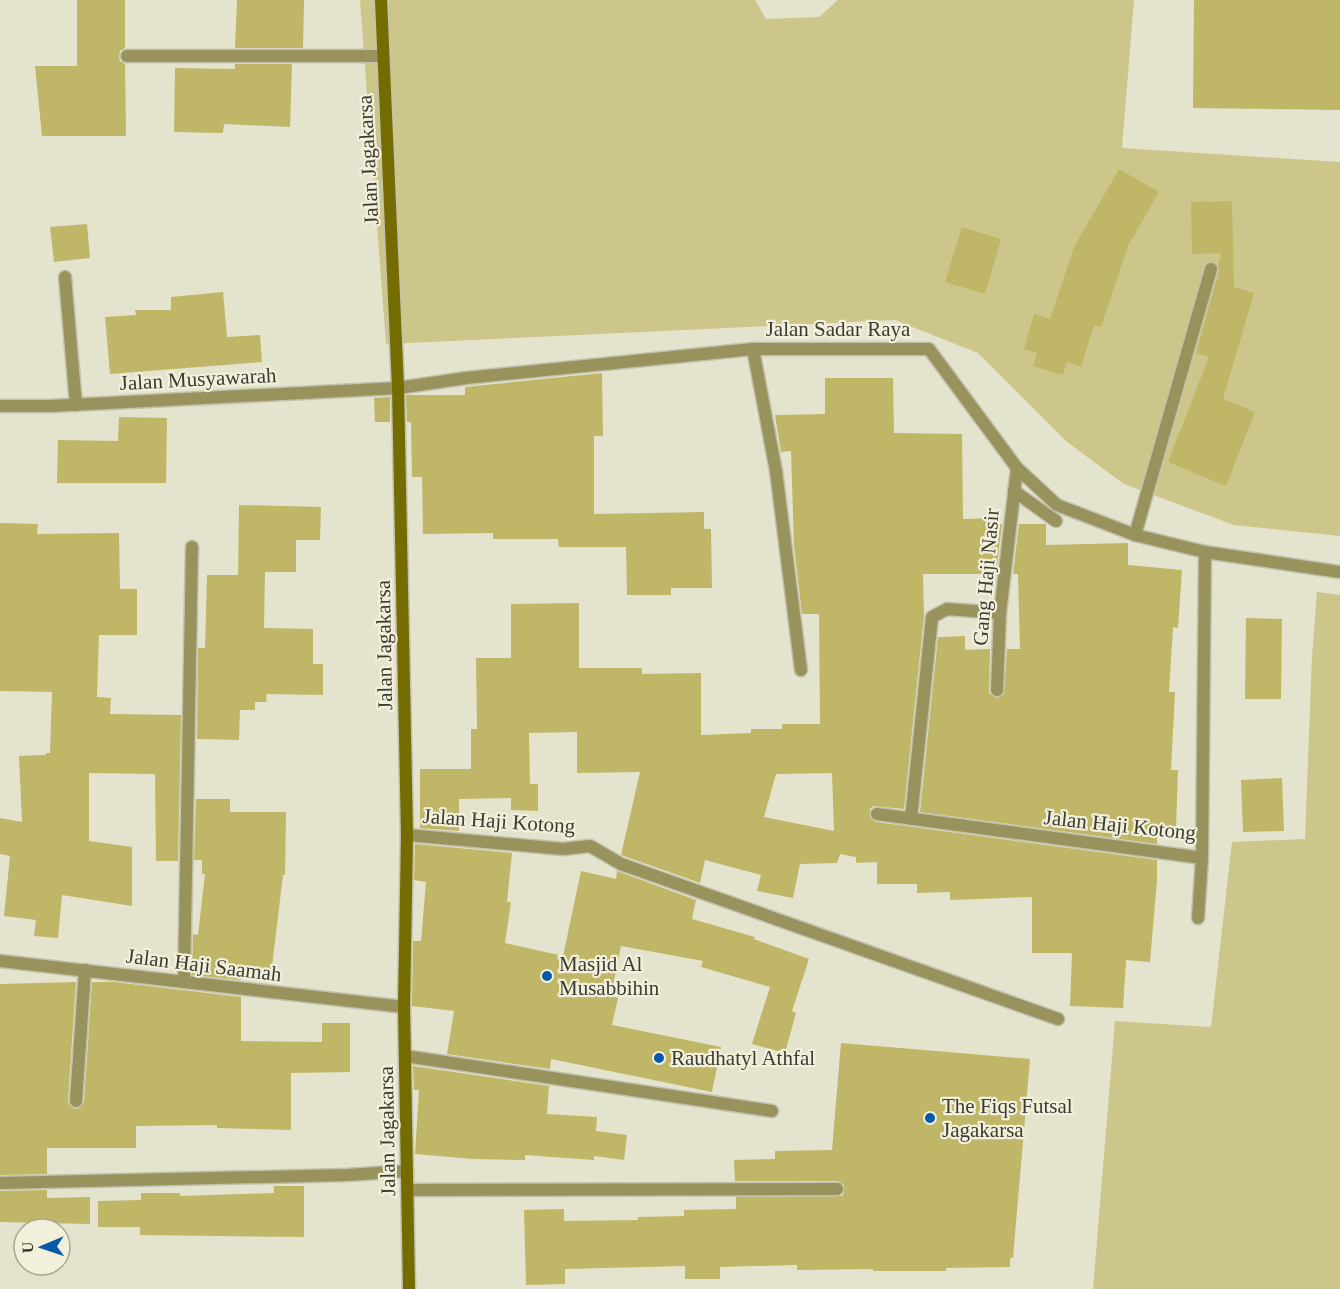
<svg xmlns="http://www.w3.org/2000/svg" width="1340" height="1289" font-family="Georgia,serif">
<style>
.green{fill:#ccc68a}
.building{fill:#bfb767;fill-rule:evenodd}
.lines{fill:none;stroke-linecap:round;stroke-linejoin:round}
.minor-casing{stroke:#c2c1ae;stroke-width:15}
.tertiary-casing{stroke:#c2c1ae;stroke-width:15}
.secondary-casing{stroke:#c2c1ae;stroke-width:15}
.minor{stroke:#98935d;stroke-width:12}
.tertiary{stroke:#98935d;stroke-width:12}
.secondary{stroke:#756c00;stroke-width:12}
.poi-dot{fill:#065aa8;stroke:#f2f0da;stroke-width:2}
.labels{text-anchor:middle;stroke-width:4.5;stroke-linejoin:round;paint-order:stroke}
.street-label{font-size:21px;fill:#3c3b33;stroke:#f2f0da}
.poi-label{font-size:21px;fill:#3c3b33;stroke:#f2f0da;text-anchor:start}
</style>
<rect width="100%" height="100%" fill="#e4e3cd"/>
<g class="green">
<polygon points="360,0 755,0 766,19 819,17 838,0 1134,0 1122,148 1340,162 1340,536 1234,525 1124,484 1067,442 978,353 895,320 386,344"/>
<polygon points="1317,592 1340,595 1340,1289 1093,1289 1115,1021 1211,1027 1232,842 1305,839 1312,657"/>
</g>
<g class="building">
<polygon points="77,0 125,0 125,48 120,51 119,57 120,61 125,64 126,136 42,136 35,66 77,66"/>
<polygon points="237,0 304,0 303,48 235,48"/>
<polygon points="1194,0 1340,0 1340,110 1193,108"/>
<polygon points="235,64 292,64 290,127 224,124 223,133 174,132 175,68 235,69"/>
<polygon points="1119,169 1159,192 1128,246 1101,327 1094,325 1081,367 1067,362 1063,375 1033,366 1037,353 1024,349 1034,314 1050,319 1074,247"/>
<polygon points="1232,201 1234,287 1254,293 1223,399 1255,412 1226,486 1168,462 1209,357 1196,353 1219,271 1218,265 1221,253 1192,254 1191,202"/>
<polygon points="87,224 90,258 54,262 50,227"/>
<polygon points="962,227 1001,239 985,294 945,282"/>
<polygon points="223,292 227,337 260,335 262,362 110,374 105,317 136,315 135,310 171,310 171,297"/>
<polygon points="602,373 603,436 594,436 594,514 704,512 704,529 711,529 712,588 671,588 671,595 627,595 626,547 559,547 558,539 493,539 493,533 423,534 422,477 412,477 411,422 407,422 406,395 465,395 465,387"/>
<path d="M825 378H893L894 433 962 434 963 519 999 518V524H1002L996 574H923L924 616 904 809 874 806 870 809V818L876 822 1157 860V880L1150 962 1126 960 1123 1008 1070 1006 1072 953H1032V897L950 900V892L917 893V884H877V862L856 863V857L840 854 837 863 800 864 793 898 757 891 761 875 705 860 700 883 624 856 621 855 640 772 577 773V732L529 733 530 784H538V811L511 810V798L459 799V831L420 828V769H471V729H477L476 658H511V604L579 603V668H642V674L701 673V735L751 733V729H782V724H820L819 614H802L794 546 791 451 781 452 775 415 825 414ZM832 773 834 831 764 817 776 774Z"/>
<polygon points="390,397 390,422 375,422 374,398"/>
<polygon points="119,417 167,418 166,483 57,483 58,440 118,441"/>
<polygon points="239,505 321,507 320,540 296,540 296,572 265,572 264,628 313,629 313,664 323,664 323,695 267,694 266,702 255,702 255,710 240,710 239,740 197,739 198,648 205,648 207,575 238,575"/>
<polygon points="0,523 38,524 37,534 119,533 120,589 137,589 137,635 99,635 97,697 111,698 110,714 181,715 178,861 156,861 155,774 89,773 89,841 132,847 132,906 62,895 58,938 34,936 36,920 4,916 10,856 0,854 0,818 22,822 19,756 46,755 46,753 50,753 52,692 0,691"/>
<polygon points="1019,524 1046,524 1046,545 1128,543 1128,565 1182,570 1178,628 1173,627 1169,692 1175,692 1171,770 1178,770 1176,828 1157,828 1157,844 920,812 938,637 965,636 965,650 990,649 989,693 997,698 1004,694 1007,649 1020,649 1018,574 1013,574"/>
<polygon points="1246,618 1282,619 1281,699 1245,699"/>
<polygon points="1282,778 1284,831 1243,832 1241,780"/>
<polygon points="196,799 230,799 230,812 286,812 285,875 283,875 271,975 241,972 241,980 192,975 193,934 198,935 205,874 202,874 202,860 194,860"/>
<polygon points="415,844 512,853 507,902 511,902 505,943 563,956 581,871 616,879 617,871 696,900 692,919 755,937 754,939 809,959 792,1011 796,1013 785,1053 752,1044 770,987 701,967 703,961 621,946 611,996 618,998 612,1025 721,1047 712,1092 551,1059 550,1069 447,1054 454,1011 412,1006 413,941 421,941 426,882 414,880"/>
<polygon points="76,982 68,1100 69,1105 75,1109 80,1108 84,1102 92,982 114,982 241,997 241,1041 322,1042 322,1023 350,1023 350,1072 291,1073 291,1130 217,1128 217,1125 136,1126 136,1148 47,1148 47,1174 0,1175 0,984"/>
<polygon points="841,1043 1030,1059 1013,1258 1010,1258 1010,1267 946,1268 946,1271 873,1271 873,1269 797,1270 797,1265 720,1267 720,1279 685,1279 685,1266 565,1269 565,1284 526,1285 524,1210 564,1209 564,1221 638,1220 638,1217 684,1216 684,1210 736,1209 736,1197 842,1196 844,1193 844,1185 838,1181 735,1181 734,1160 775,1159 775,1151 832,1150"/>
<polygon points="413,1066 549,1086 547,1114 597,1117 596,1131 627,1135 624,1160 594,1156 594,1160 525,1155 525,1160 473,1159 415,1154 419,1090 414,1090"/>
<polygon points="274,1186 304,1186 304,1237 140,1235 140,1227 98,1227 98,1201 141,1200 141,1193 180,1193 180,1196 274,1193"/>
<polygon points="47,1190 47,1198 90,1197 90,1224 0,1222 0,1191"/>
</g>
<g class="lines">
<g class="minor-casing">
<g id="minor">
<polyline points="127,56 383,56"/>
<polyline points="65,277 76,405"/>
<polyline points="753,349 776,471 801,670"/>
<polyline points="0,406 51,406 398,388"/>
<polyline points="1014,491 1056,521"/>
<polyline points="1135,535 1211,269"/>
<polyline points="997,690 1000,613 1017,468"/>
<polyline points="877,814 1202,858 1205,552"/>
<polyline points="911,819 932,617 947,609 1000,613"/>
<polyline points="407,835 563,849 590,846 621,864 1058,1019"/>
<polyline points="1198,918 1202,858"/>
<polyline points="0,961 404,1007"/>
<polyline points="184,982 192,547"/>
<polyline points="405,1056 772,1111"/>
<polyline points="76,1101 85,970"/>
<polyline points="0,1183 347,1175 407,1171"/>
<polyline points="407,1190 837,1189"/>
</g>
</g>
<g class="tertiary-casing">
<polyline id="tertiary" points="398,388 466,378 753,349 929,349 1017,468 1057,505 1135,535 1205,552 1340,572"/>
</g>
<g class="secondary-casing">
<polyline id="secondary" points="381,0 398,388 407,835 404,1007 409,1289"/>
</g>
<use href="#minor" class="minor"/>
<use href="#tertiary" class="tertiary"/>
<use href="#secondary" class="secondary"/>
</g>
<g class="poi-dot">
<circle cx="547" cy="976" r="6"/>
<circle cx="659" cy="1058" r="6"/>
<circle cx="930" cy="1118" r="6"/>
</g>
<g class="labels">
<g class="street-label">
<text transform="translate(368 160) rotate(-93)" y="7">Jalan Jagakarsa</text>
<text x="838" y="336">Jalan Sadar Raya</text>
<text transform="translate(198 379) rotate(-3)" y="7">Jalan Musyawarah</text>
<text transform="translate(986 577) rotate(-85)" y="7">Gang Haji Nasir</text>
<text transform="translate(384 645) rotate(-91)" y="7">Jalan Jagakarsa</text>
<text transform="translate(499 821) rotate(4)" y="7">Jalan Haji Kotong</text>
<text transform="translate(1120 825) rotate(6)" y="7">Jalan Haji Kotong</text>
<text transform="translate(204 965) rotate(7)" y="7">Jalan Haji Saamah</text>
<text transform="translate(387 1131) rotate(-91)" y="7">Jalan Jagakarsa</text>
</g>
<g class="poi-label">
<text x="559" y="971">Masjid Al<tspan x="559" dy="24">Musabbihin</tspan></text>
<text x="671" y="1065">Raudhatyl Athfal</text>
<text x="942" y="1113">The Fiqs Futsal<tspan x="942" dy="24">Jagakarsa</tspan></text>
</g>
</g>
<g transform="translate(42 1247) rotate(268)"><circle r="28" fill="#f2f0da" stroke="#a9a897" stroke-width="1.5"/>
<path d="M0-4.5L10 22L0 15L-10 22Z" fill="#065aa8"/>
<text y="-9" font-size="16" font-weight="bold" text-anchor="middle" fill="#3c3b33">U</text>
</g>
</svg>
